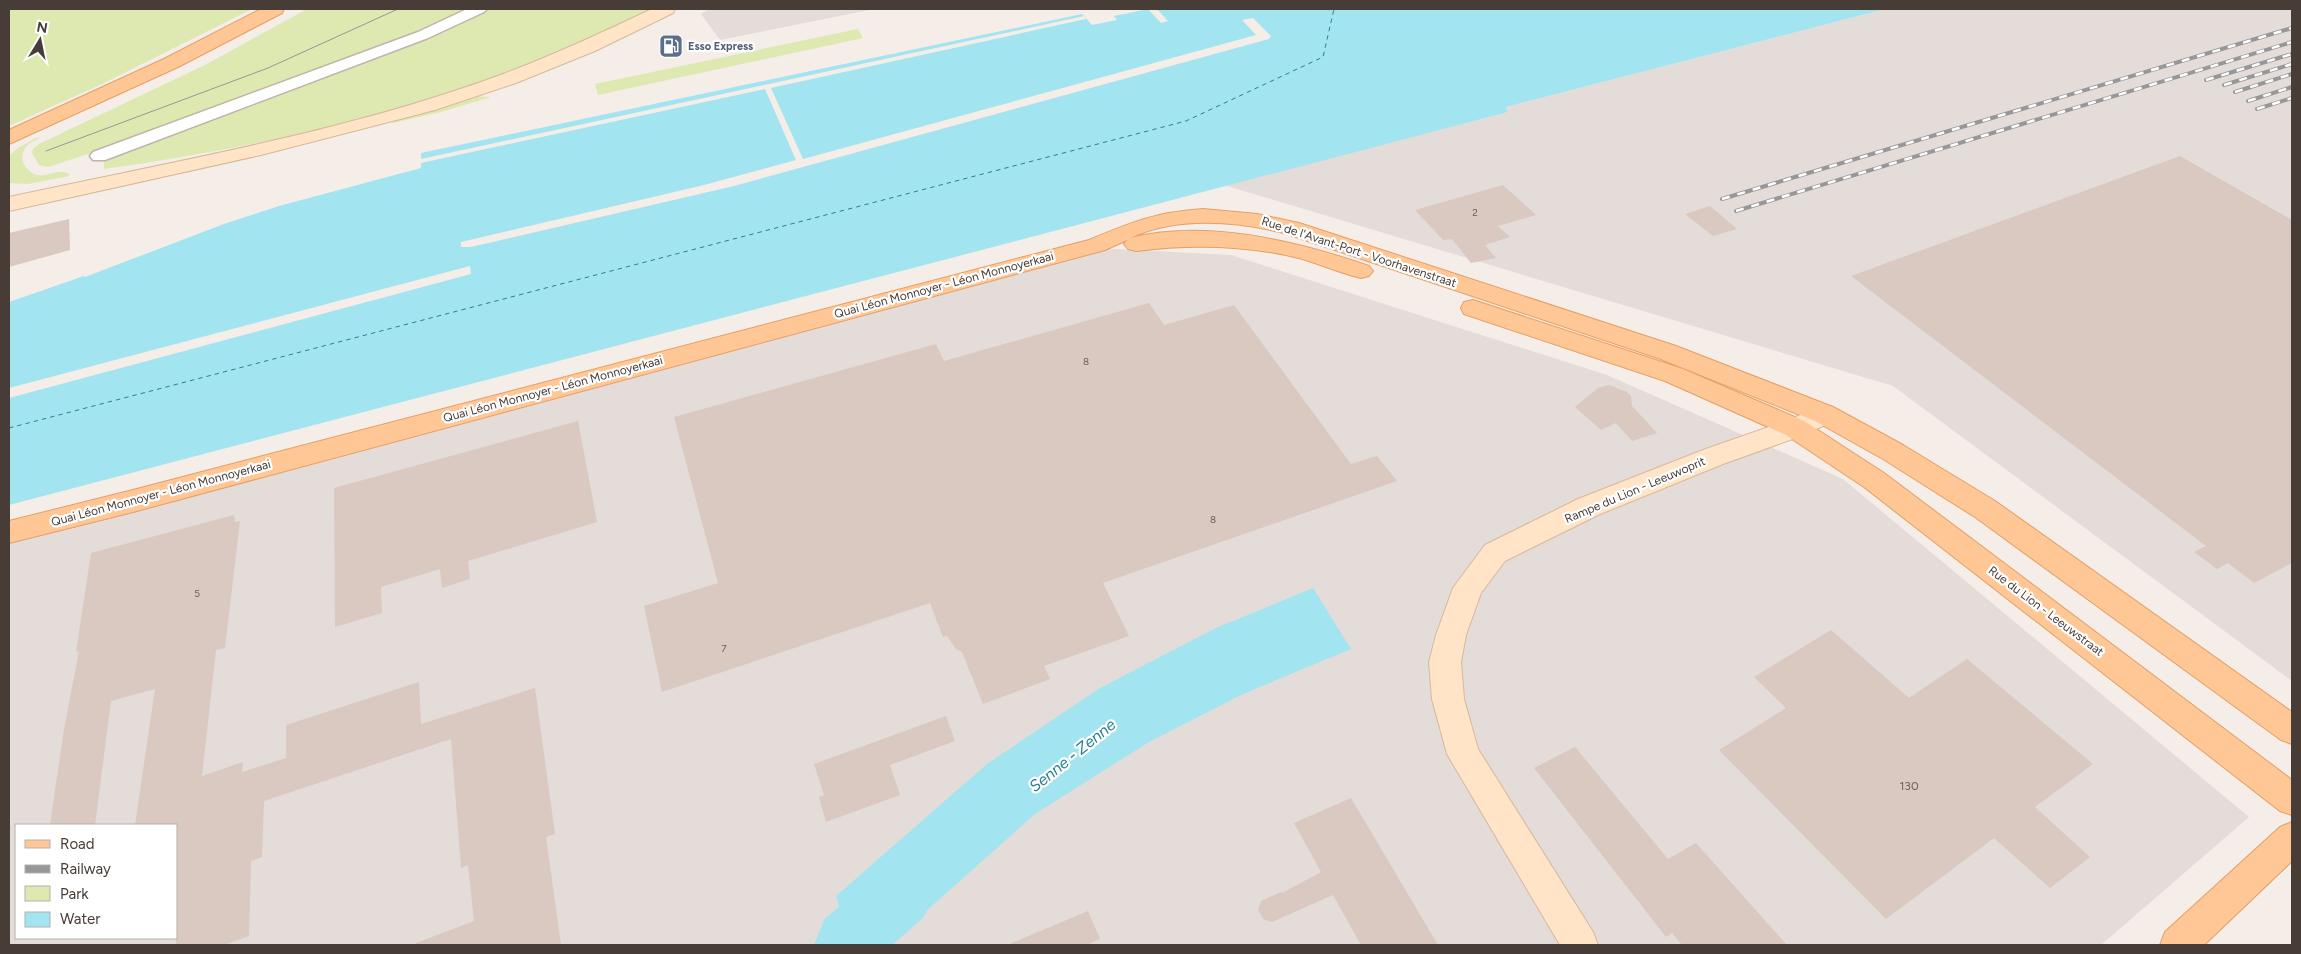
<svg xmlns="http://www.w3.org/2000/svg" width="2301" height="954" font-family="Figtree,sans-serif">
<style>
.industrial{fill:#e3dcd9;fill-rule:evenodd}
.green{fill:#dde9b0}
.water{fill:#a3e4f1}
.pier{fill:#f4ede8}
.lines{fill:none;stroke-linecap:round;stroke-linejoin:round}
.river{fill:#a3e4f1;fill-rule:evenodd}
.ferry{stroke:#278194;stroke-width:1;stroke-dasharray:4.5 4;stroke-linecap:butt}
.building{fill:#d9c9c0}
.street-casing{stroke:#c0b3aa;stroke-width:3}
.secondary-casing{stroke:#d8b899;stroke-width:2}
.primary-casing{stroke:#e59f64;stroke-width:2}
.street{fill:#fff;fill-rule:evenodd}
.secondary{fill:#ffe4c7;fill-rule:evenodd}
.primary{fill:#ffc796;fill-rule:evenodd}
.tram{stroke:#979797;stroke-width:1}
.rail-casing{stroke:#979797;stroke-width:4}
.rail{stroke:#fff;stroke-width:2.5;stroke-dasharray:8;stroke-linecap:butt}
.labels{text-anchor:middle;stroke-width:4.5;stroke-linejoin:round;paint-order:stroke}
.number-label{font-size:10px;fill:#6c5f58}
.far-service-label{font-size:11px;font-weight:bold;fill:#4e5e75;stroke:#fff;text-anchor:start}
.street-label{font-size:12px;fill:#473c36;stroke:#fff}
.near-number-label{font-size:12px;fill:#6c5f58}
.near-water-label{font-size:16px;font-style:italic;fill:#278194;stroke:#fff}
</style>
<rect width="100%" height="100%" fill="#f4ede8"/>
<g class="industrial">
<polygon points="709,9 874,9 720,40 701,14"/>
<polygon points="1885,9 2292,9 2292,681 1893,386 1224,185 1508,112 1506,107"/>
<path d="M1097 248 1231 255 1607 375 1843 479 2249 817 2101 945H9V541ZM16 825H176V938H16Z"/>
</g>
<g class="green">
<polygon points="9,9 252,9 104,83 9,126"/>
<path d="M307 9H466C427 30 383 45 341 62 244 101 147 135 48 167L39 165 32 153 33 149 39 144 205 65Z"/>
<path d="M486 9H656C485 98 294 142 104 169V158L473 16Z"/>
<polygon points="858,29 863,38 598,95 595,84"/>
<polygon points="472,96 491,97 441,112 393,123 392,121"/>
<path d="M36 138H40C33 141 27 144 24 150 21 156 22 161 25 166 41 187 53 165 69 174V176L28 184 9 183V156L18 148Z"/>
</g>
<g class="water">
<polygon points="1148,9 1161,23 1168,21 1157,9 1885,9 1506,107 1508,112 9,505 9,302 84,276 85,277 224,224 279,206 421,168 421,153 1082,14 1092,25 1117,20 1114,16"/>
<polygon points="1313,588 1351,649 1241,695 1149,742 1035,814 888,945 850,945 836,896 987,764 1100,688 1216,628"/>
</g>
<g class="pier">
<polygon points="1084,16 1086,19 771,88 803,159 1256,35 1242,20 1253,18 1271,36 1269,39 734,186 471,247 461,247 461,242 704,185 796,160 765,89 421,163 421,159"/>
<polygon points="470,266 471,274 9,398 9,388"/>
</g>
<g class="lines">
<polygon class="river" points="901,867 923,876 933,897 923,918 892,945 814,945 825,918 879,876"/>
<polyline class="ferry" points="9,428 1186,121 1323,57 1334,9"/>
</g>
<g class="building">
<polygon points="2180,156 2292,220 2292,563 2254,583 2228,563 2217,569 2194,552 2206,546 1851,276"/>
<polygon points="1503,185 1536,215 1498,226 1510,237 1485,245 1496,258 1471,263 1452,239 1443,240 1415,210"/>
<polygon points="1710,206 1737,229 1713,236 1685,214"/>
<polygon points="69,219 70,250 9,267 9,233"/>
<polygon points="1149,303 1164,325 1234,305 1351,464 1377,456 1397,481 1103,583 1129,636 1044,666 1050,679 983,704 962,652 956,649 947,636 943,637 930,603 662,692 644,606 718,583 674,417 936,344 944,361"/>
<polygon points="1609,385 1627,392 1631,396 1632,406 1657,433 1632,441 1616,423 1601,430 1575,407 1598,388"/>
<polygon points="578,421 597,522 468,561 470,579 442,588 440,569 381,587 382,613 335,627 334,488"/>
<polygon points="234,515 235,522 240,521 225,648 216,650 202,776 243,762 242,772 286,758 286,725 419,682 421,724 535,688 555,834 546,837 561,945 416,945 416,943 474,921 468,865 461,868 451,739 264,801 262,857 251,861 249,936 224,945 176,945 176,825 135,825 155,689 111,701 95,825 50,825 64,729 79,651 76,652 91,553"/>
<polygon points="1831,630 1909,698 1967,659 2093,764 2035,807 2090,857 2050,888 1994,838 1886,919 1719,750 1786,708 1754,677"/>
<polygon points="946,716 955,741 890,765 900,795 826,822 819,797 824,795 814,764"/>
<polygon points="1575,747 1668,859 1696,843 1787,945 1682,945 1672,933 1666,937 1534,768"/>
<polygon points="1351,798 1438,945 1361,945 1333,895 1272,922 1263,919 1258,910 1261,901 1281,892 1282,893 1321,872 1294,823"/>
<polygon points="1088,911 1100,939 1086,945 1007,945"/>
</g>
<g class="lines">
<g class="street-casing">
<polygon id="street" points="467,9 487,9 484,12 428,38 105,160 93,160 90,156 93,152 418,32"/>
</g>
<g class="secondary-casing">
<g id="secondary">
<path d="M652 9H675L673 13 595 51 516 83 435 110 261 155 9 211V197C174 161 344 133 503 74 554 55 603 32 652 9Z"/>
<polygon points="1824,405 1833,407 1837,414 1833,421 1804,435 1723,464 1598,515 1505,561 1481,593 1466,635 1461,662 1464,699 1478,749 1593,932 1598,945 1560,945 1447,754 1432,699 1429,662 1436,635 1453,588 1485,545 1578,499 1703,450 1786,421"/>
</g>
</g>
<g class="primary-casing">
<g id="primary">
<polygon points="261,9 284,9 282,13 178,67 9,144 9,130 164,59"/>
<path d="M1203 209 1257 214 1299 223 1676 346 1833 407 1903 445 1995 501 2292 712V744L2281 740 1975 517 1883 459 1815 421 1658 358 1284 233C1234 221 1178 216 1130 238 1207 219 1296 241 1369 266L1373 271 1369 276 1361 278C1340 273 1320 264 1299 258 1246 245 1190 244 1136 251L1128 249 1124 244 1127 240 1105 250 133 512 9 543V521L133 490 1089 240C1132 222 1156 212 1203 209Z"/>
<polygon points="1473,300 1683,369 1804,421 1884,473 2292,780 2292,815 2280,811 1864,487 1786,435 1665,381 1464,314 1461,308 1464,302"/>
<polygon points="2292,822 2292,861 2204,945 2160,945 2165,932 2280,827"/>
</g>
</g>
<use href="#street" class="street"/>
<use href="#secondary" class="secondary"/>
<use href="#primary" class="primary"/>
<polyline class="tram" points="46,151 268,68 398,9"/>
<g class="rail-casing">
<g id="rail">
<polyline points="2206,80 2292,54"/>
<polyline points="2224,85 2292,64"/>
<polyline points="2235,92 2292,74"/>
<polyline points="2248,101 2292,87"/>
<polyline points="2257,109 2292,98"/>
<polyline points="1722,199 2292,28"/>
<polyline points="1736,211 2292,42"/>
</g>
</g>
<use href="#rail" class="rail"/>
</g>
<defs>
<g id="fuel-square" transform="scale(1.25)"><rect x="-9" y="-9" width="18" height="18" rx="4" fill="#5c6f8a" stroke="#fff"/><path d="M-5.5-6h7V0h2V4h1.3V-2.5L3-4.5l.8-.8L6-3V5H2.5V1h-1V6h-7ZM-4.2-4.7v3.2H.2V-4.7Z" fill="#fff"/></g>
</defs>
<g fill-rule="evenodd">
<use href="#fuel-square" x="671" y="46"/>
</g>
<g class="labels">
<g class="number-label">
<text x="1475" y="216">2</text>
<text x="1086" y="365">8</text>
<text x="1213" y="523">8</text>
<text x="197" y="597">5</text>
<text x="724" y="652">7</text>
</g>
<g class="far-service-label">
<text x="688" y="50">Esso Express</text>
</g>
<g class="street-label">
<text transform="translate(1359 252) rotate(18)" y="4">Rue de l'Avant-Port - Voorhavenstraat</text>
<text transform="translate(944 285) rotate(-15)" y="4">Quai Léon Monnoyer - Léon Monnoyerkaai</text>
<text transform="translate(553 389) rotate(-15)" y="4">Quai Léon Monnoyer - Léon Monnoyerkaai</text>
<text transform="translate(1635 490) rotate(-23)" y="4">Rampe du Lion - Leeuwoprit</text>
<text transform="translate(161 493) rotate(-15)" y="4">Quai Léon Monnoyer - Léon Monnoyerkaai</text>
<text transform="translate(2046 611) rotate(37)" y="4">Rue du Lion - Leeuwstraat</text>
</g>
<g class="near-number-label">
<text x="1909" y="790">130</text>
</g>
<g class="near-water-label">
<text transform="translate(1072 755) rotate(-39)" y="6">Senne - Zenne</text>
</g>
</g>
<rect width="2301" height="954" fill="none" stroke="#473c36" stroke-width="20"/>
<rect x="15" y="824" width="162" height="115" fill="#ffffff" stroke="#b5b1af"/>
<rect x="25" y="840" width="25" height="8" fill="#ffc796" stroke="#b5b1af"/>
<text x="60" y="849" font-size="15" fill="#473c36">Road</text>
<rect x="25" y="865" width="25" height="8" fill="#979797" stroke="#b5b1af"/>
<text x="60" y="874" font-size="15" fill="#473c36">Railway</text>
<rect x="25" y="886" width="25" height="15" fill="#dde9b0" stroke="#b5b1af"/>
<text x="60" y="899" font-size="15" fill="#473c36">Park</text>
<rect x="25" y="912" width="25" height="15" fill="#a3e4f1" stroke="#b5b1af"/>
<text x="60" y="924" font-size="15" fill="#473c36">Water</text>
<g transform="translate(40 40) rotate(10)" stroke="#ffffff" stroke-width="4" paint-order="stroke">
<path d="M0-4L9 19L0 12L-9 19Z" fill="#473c36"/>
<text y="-8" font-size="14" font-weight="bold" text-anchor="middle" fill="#473c36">N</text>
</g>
</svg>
